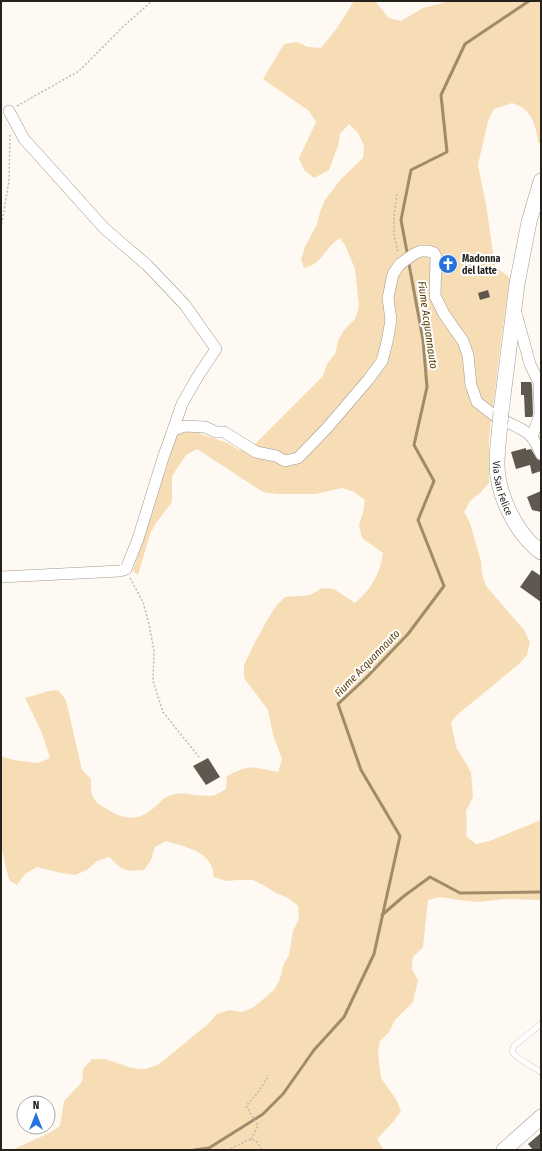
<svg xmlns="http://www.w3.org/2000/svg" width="542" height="1151" font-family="'Fira Sans Condensed',sans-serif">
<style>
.green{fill:#f7ddb5}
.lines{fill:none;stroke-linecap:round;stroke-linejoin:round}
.stream{stroke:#a08b6a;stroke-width:3}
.building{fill:#5f584e}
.lane-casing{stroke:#a1998e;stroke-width:6}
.street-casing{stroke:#a1998e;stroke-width:12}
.secondary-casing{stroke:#a1998e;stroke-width:16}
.path{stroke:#bdb9b3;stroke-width:1.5;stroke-dasharray:2 2;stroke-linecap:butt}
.lane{stroke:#fff;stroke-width:5.5}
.street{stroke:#fff;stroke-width:11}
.secondary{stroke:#fff;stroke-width:15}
.secondary-bridge-casing{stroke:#a1998e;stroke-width:16;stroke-linecap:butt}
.secondary-bridge{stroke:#fff;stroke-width:15}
.labels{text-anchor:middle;stroke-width:4;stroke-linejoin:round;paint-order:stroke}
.poi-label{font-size:10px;font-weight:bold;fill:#25221e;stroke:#fff;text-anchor:start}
.street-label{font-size:10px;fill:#25221e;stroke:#fff}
.water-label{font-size:11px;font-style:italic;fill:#5d4006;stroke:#fff}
</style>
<rect width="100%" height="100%" fill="#fefaf3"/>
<path class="green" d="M354 1H375L389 18 401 21 423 8 449 1H541V143H538C537 131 534 117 524 109 521 106 516 105 512 103L494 109 488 121 478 165 486 204 495 266 510 278 502 334 489 439V483L480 493 470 501 464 512 470 523 481 561 482 574 486 586 524 630 530 642 527 655 519 664 457 715 451 722 456 747 471 772 473 797 466 811 467 824 466 836 476 844 489 841 502 836 541 820V900L505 899 479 902 466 901 440 897 428 900 423 947 413 957 412 969 418 980 413 1002 395 1020 389 1032 380 1041 378 1053 381 1078 396 1099 401 1111 393 1122 377 1139 384 1150H12L49 1133 60 1126 64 1101 82 1082 83 1069 92 1059H105L132 1068 145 1069 158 1065 208 1024 217 1014 229 1010 242 1012 254 1007 274 990 280 979 283 966 289 955 293 931 299 919 298 906 288 898 276 893 265 886 253 880H239L226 881 214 877C213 874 213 868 211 865 203 849 181 846 166 841L155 847 151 860 144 870C125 872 122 870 109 857L97 861 87 870 75 875 61 873 37 867 25 874 17 885 10 881C5 869 5 859 1 846V756L13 760 38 763 50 758 42 733 25 698 49 691 58 690 66 700 82 770 91 779C90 795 92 801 107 809 125 820 138 822 155 807 163 800 163 797 175 794 186 792 204 798 215 795 218 794 222 791 226 789L227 776C250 764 253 767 278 772L282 759 273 735 268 710 244 678V665L255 642 269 617 276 606 285 597 310 595 322 588 334 589 355 603C371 589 380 575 383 553L362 538 359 525 363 512 365 500 354 492 342 488 316 494H277L263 492 197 449 186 455 172 476V502L156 523 150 534 138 575 133 571 177 434 189 430 228 443 239 450 251 448 323 376 327 364 335 354 338 341 344 330 355 319 359 307 355 269 345 245 340 238C324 248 323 264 304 268L301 259 305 247 317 224 320 212 325 200 341 179 363 158 364 145 358 133 349 124 340 134 338 146 329 170 314 178 304 170 299 158 316 122 309 111 263 79 284 44 297 42 308 47 321 48 337 28Z"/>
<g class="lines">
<g class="stream">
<polyline points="407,252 401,220 411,170 447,152 441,95 465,44 529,1"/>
<polyline points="382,915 404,896 430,877 460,893 541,892"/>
<polyline points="194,1150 209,1148 263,1114 283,1094 314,1050 344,1017 374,954 400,836 361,770 338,704 366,678 408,634 444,586 418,520 434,481 414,445 427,387 423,340 409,264"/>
</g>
</g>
<g class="building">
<polygon points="443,259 455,260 454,270 443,269"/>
<polygon points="488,290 490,297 480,300 478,293"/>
<polygon points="521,382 531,382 532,385 533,414 532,417 525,417 524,395 521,395"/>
<polygon points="526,448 526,450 531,449 537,459 541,461 541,471 532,474 530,465 516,469 511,452"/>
<polygon points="541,491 541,512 532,510 527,497"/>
<polygon points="532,570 541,576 541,602 520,587"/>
<polygon points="208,758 220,777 206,785 193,766"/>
<polygon points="541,1133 541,1150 533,1150 528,1144"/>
</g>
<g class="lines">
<g class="lane-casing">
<path id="lane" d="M541 1024 514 1046C513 1049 512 1051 513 1053 515 1057 536 1069 541 1072"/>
</g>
<g class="street-casing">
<g id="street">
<polyline points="9,111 24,139 43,160 104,228 147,265 185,305 216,349 198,376 182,404 173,430"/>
<polyline points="516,313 530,364 539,383 540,415 532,437"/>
<path d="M507 422C527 431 533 434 541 454"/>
<polyline points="1,577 120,571 126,569 138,539 163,458 173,430 185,426 205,427 216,432 224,432 256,452 276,456 285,461 298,458 327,428 368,380 382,361 387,342 391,320 388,298 393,274 400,264 414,254 421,251 428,251 434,253 436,257 435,296 444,314 463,341 468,355 471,385 477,402 495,416"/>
</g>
</g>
<g class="secondary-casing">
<g id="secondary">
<polyline points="501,412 517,284 529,222 541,181"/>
<path id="s1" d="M500 424C499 437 497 450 497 464 497 494 516 534 541 552"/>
<polyline points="504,1150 541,1117"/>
</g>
</g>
<g class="path">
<polyline points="17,106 79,71 125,25 152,1"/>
<polyline points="397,194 394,216 394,234 398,253"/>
<polyline points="1,228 9,181 10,135"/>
<polyline points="130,578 143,602 149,624 154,651 153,681 163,712 199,757"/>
<polyline points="251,1139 258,1126 246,1106 258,1092 269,1075"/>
<polyline points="227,1150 251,1139 256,1141 262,1150"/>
</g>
<use href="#lane" class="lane"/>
<use href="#street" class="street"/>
<use href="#secondary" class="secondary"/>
<g class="secondary-bridge-casing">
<polyline id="secondary-bridge" points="500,424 501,412"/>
</g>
<use href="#secondary-bridge" class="secondary-bridge"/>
</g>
<defs>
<g id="church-disc" transform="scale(1)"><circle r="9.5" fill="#2673de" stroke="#fff"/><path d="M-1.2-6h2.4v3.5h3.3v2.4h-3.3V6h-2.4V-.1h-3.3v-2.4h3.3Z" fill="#fff"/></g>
</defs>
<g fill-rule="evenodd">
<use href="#church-disc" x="448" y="264"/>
</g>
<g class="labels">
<g class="poi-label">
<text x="462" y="262">Madonna<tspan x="462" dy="12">del latte</tspan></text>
</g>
<g class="street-label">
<text dy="4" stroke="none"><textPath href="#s1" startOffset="65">Via San Felice</textPath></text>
</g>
<g class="water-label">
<text transform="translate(428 325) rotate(82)" y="4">Fiume Acquannauto</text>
<text transform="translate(367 663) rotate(-46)" y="4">Fiume Acquannauto</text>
</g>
</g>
<rect width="542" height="1151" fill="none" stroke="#25221e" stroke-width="4"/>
<g transform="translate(36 1115)"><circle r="19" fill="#ffffff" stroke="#a8a7a5"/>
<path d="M0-3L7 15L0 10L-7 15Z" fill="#2673de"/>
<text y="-6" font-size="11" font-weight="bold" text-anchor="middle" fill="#25221e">N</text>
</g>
</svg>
